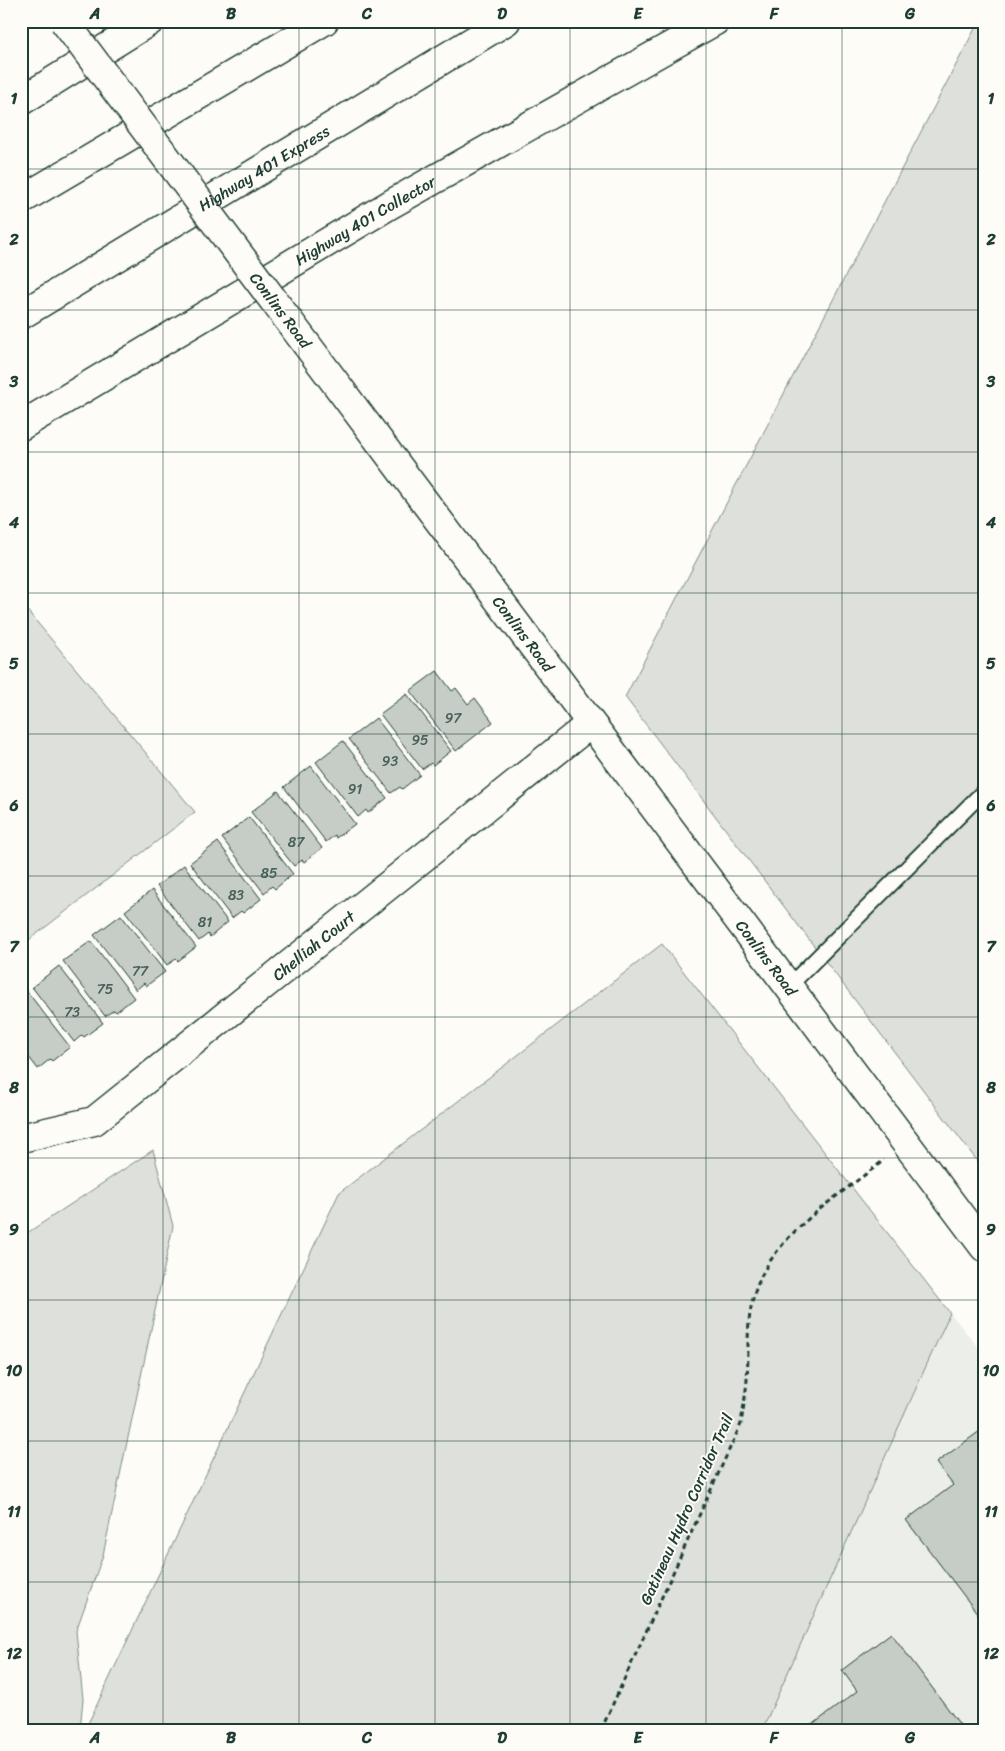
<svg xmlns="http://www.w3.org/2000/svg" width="1005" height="1751" font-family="Sriracha,sans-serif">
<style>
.built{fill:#eceee9}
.green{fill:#dde0db;stroke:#7e8e88}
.building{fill:#c6cdc7;stroke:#1f3d34}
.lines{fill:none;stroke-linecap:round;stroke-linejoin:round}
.lane-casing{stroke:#1f3d34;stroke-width:18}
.street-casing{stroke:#1f3d34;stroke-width:31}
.secondary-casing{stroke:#1f3d34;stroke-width:31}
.highway-casing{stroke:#1f3d34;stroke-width:31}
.path{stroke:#1f3d34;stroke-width:3;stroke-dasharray:5 4;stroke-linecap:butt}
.lane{stroke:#fdfcf7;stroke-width:14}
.street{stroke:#fdfcf7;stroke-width:28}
.secondary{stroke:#fdfcf7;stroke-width:28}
.highway{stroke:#fdfcf7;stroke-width:28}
.secondary-bridge-casing{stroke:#1f3d34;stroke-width:31;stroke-linecap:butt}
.secondary-bridge{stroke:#fdfcf7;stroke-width:28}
.grid{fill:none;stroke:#1f3d34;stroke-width:1;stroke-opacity:0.55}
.labels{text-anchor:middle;stroke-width:4;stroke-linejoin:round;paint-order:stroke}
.number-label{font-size:14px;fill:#496159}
.street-label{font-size:16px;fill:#1f3d34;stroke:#fdfcf7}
.neatline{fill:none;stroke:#1f3d34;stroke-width:2}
.grid-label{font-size:16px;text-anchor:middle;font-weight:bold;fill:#1f3d34}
</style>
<rect width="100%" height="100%" fill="#fdfcf7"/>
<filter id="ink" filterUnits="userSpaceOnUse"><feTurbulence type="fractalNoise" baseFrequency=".02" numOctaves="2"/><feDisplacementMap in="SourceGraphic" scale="10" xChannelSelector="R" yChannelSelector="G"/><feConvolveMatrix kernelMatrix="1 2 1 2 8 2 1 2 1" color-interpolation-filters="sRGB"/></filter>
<g filter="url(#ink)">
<polygon class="built" points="950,1313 984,1354 984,1730 762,1730"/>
<g class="green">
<polygon points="979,21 984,21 984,1170 625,697"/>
<polygon points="21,603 195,812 21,946"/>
<polygon points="662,944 950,1313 762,1730 85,1730 339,1193"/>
<polygon points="153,1150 173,1226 103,1555 76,1631 83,1699 80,1730 21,1730 21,1237"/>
</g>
<g class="building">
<polygon points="437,671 452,691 456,688 468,704 475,698 493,722 456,751 410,691"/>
<polygon points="407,694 451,751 433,765 431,763 422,769 380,714"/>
<polygon points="376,718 420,775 402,789 400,787 391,793 349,739"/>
<polygon points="343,741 387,798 368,813 366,810 358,817 316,762"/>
<polygon points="311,766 355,824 336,838 335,835 326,842 284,787"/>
<polygon points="278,791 322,848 304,862 302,860 294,866 251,812"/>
<polygon points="249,817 293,874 275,889 272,886 264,893 222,838"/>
<polygon points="218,842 261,899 243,913 241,911 232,918 190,863"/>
<polygon points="184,865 228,922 210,937 208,934 199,941 157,886"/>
<polygon points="152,890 196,947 178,961 176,959 167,965 125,911"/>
<polygon points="121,915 165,972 146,986 144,983 136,990 94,935"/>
<polygon points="91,941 134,998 116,1012 114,1010 105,1016 63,961"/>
<polygon points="59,966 103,1023 84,1037 82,1035 74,1042 32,987"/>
<polygon points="26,990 70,1047 52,1061 50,1059 38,1069 21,1047 21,994"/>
<polygon points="984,1428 984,1622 906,1520 953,1485 936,1463"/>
<polygon points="891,1633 964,1730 813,1730 811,1726 857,1691 842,1670"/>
</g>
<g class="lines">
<g class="lane-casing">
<polyline id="lane" points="789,986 984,791"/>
</g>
<g class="street-casing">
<g id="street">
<path id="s1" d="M21 1138 94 1121 590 724"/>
</g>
</g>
<g class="secondary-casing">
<g id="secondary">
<path id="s2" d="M307 345 984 1247"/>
</g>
</g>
<g class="highway-casing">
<g id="highway">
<polyline points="21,101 150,21"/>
<polyline points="21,200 324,21"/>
<path id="s3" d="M21 315 506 21"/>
<path id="s4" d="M21 426 391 204 715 21"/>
</g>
</g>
<path class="path" d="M601 1730 741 1424C743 1409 746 1394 747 1379 749 1352 746 1324 753 1299 768 1237 837 1198 884 1160"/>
<use href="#lane" class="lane"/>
<use href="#street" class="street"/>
<use href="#secondary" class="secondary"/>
<use href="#highway" class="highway"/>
<g class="secondary-bridge-casing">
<polyline id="secondary-bridge" points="64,21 307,345"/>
</g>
<use href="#secondary-bridge" class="secondary-bridge"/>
</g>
</g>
<path class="grid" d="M163 21V1730M299 21V1730M435 21V1730M570 21V1730M706 21V1730M842 21V1730M21 169H984M21 310H984M21 452H984M21 593H984M21 734H984M21 876H984M21 1017H984M21 1158H984M21 1300H984M21 1441H984M21 1582H984"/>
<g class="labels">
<g class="number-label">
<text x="453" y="723">97</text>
<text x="420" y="745">95</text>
<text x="390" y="766">93</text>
<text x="355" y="794">91</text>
<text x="296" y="847">87</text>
<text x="269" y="878">85</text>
<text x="236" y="900">83</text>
<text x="205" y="927">81</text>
<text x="140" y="976">77</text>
<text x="105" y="994">75</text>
<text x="72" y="1017">73</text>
</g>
<g class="street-label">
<text dy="6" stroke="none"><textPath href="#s3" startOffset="284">Highway 401 Express</textPath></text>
<text dy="6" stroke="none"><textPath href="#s4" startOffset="401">Highway 401 Collector</textPath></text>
<text transform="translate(281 310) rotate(53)" y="6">Conlins Road</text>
<text dy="6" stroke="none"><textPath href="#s2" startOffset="361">Conlins Road</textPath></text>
<text dy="6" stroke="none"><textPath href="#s1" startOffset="356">Chelliah Court</textPath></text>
<text dy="6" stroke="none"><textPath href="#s2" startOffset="766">Conlins Road</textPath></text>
<text transform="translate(686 1509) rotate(-66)" y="6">Gatineau Hydro Corridor Trail</text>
</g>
</g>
<rect width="1005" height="1751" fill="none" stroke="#fdfcf7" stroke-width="55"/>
<rect x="28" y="28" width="950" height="1696" class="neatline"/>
<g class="grid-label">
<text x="95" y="19">A</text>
<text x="231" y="19">B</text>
<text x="367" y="19">C</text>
<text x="502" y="19">D</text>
<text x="638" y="19">E</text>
<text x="774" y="19">F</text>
<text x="910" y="19">G</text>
<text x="14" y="104">1</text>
<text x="991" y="104">1</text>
<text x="14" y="245">2</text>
<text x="991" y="245">2</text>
<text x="14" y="387">3</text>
<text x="991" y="387">3</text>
<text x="14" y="528">4</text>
<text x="991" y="528">4</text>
<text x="14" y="669">5</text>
<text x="991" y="669">5</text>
<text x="14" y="811">6</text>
<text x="991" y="811">6</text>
<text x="14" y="952">7</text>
<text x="991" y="952">7</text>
<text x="14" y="1093">8</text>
<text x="991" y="1093">8</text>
<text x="14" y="1235">9</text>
<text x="991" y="1235">9</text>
<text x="14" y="1376">10</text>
<text x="991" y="1376">10</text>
<text x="14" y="1517">11</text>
<text x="991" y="1517">11</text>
<text x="14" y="1659">12</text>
<text x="991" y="1659">12</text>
<text x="95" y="1743">A</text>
<text x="231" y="1743">B</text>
<text x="367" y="1743">C</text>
<text x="502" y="1743">D</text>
<text x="638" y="1743">E</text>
<text x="774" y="1743">F</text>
<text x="910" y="1743">G</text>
</g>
</svg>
